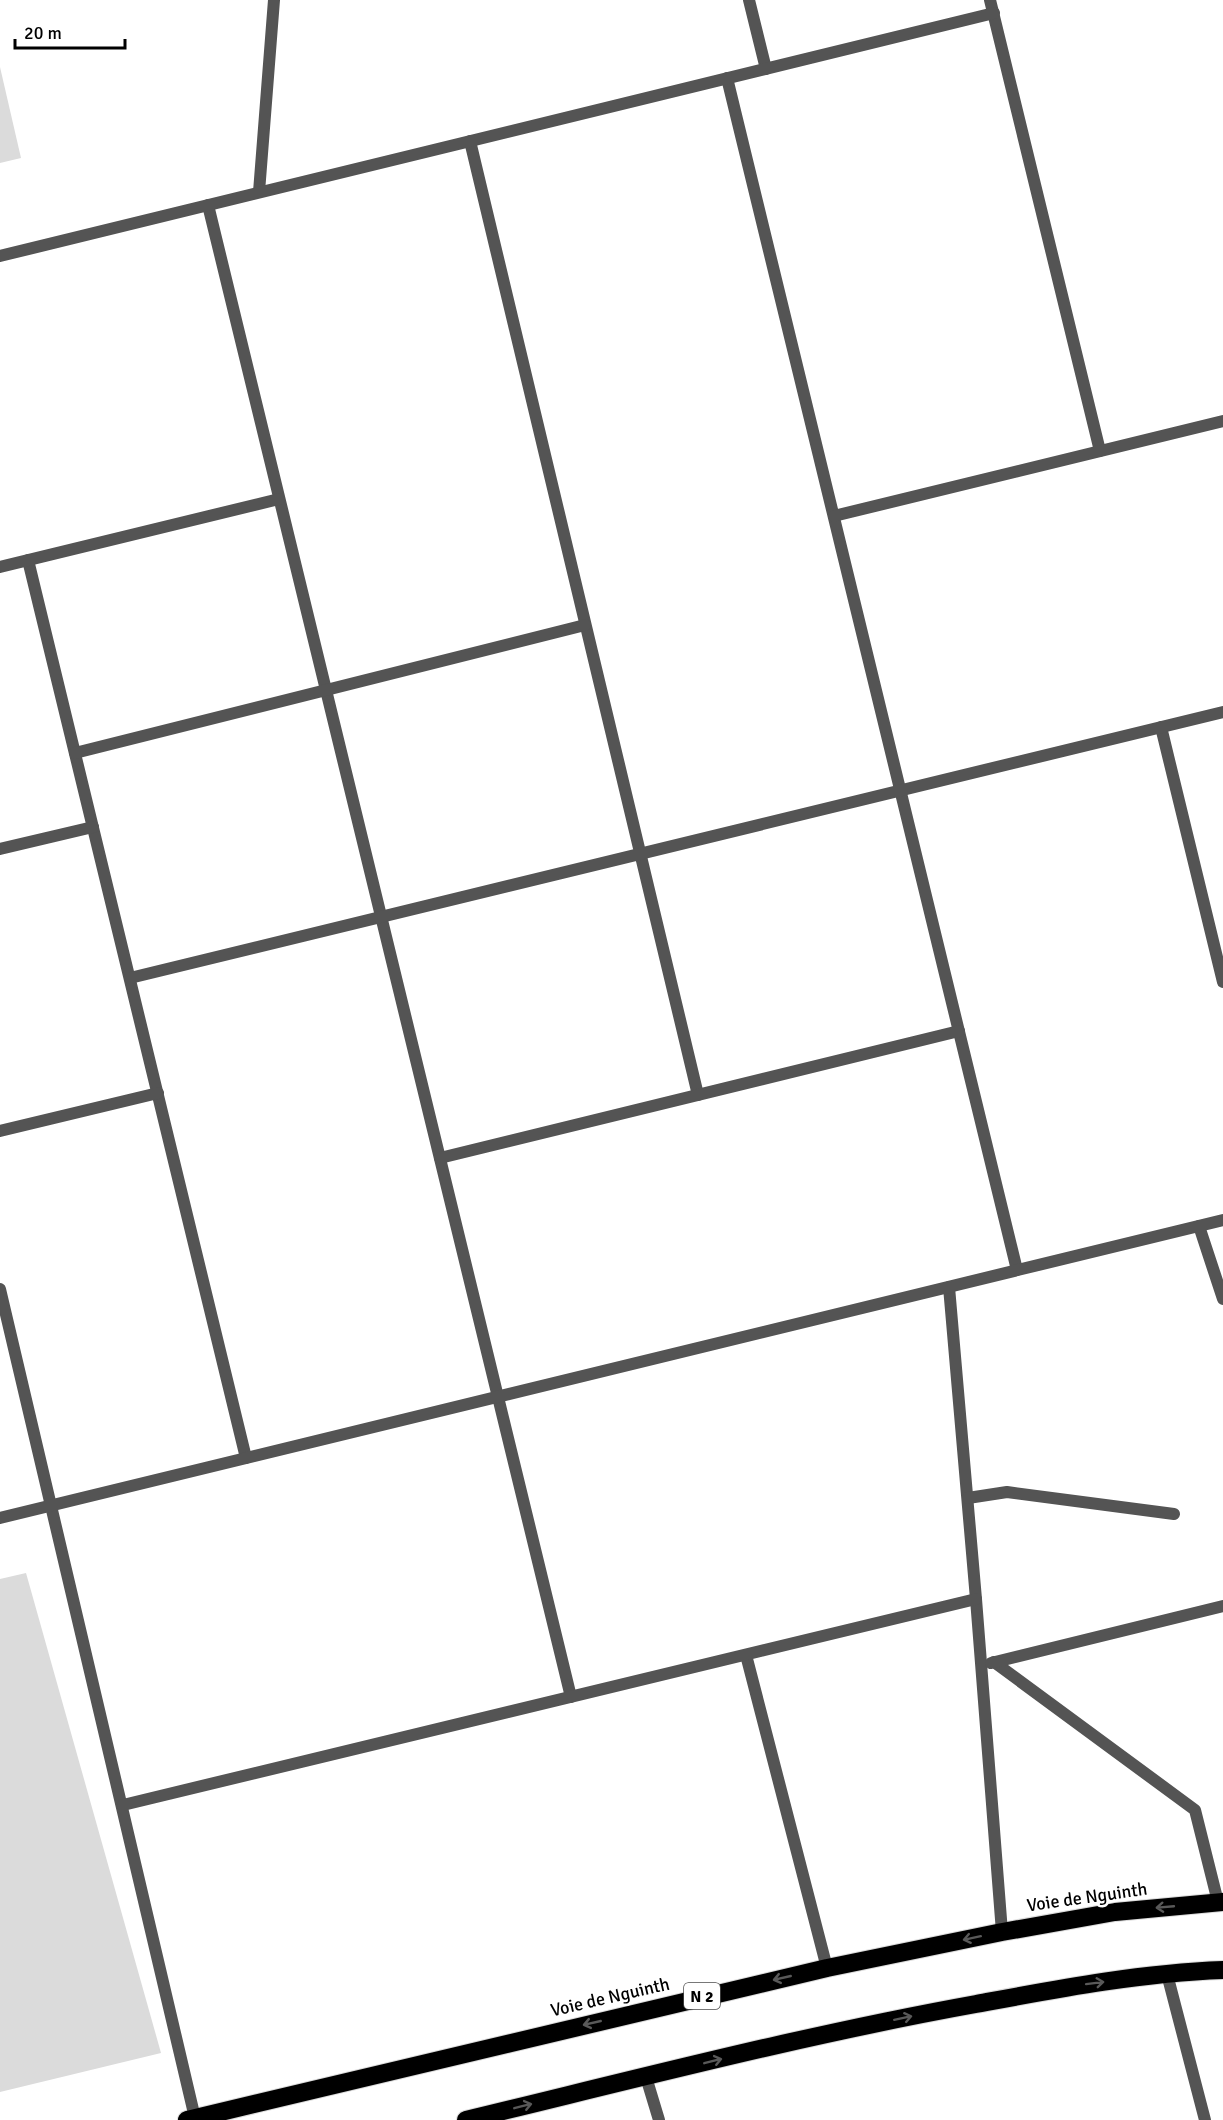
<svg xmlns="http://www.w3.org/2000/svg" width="1223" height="2120" font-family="Signika,sans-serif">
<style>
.pitch{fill:#dbdbdb}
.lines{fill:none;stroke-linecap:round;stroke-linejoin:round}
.highway-casing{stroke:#dbdbdb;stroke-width:20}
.street{stroke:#545454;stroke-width:12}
.highway{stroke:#000;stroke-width:18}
.oneway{stroke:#595959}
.labels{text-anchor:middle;stroke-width:5;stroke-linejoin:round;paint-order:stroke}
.shield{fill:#fff;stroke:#4c4c4c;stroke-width:1.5}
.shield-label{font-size:16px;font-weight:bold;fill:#000}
.street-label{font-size:18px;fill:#000;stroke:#fff}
</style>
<rect width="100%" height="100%" fill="#fff"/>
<g class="pitch">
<polygon points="0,67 21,158 0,163"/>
<polygon points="26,1573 161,2053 0,2092 0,1579"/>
</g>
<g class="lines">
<g class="highway-casing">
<g id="highway">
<polyline points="187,2120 827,1968 1002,1932 1115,1912 1223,1902"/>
<path d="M466 2120C636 2079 804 2035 976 2004 1057 1989 1140 1973 1223 1970"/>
</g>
</g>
<g class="street">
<polyline points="749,0 766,69"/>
<polyline points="990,0 1100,451"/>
<polyline points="727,78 1017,1270"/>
<polyline points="470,141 698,1095"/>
<polyline points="259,192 274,0"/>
<polyline points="208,205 571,1697"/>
<polyline points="0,256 994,13"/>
<polyline points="834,516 1223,421"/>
<polyline points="28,560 246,1458"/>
<polyline points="0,567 279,499"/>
<polyline points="1161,727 1223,982"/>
<polyline points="75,753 585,625"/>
<polyline points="0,849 93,827"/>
<polyline points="130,978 1223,712"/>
<polyline points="0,1131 158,1093"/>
<polyline points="440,1158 959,1031"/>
<polyline points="1199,1226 1223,1299"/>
<polyline points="949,1287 976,1599 1002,1932"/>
<polyline points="0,1289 195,2118"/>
<polyline points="968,1498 1007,1492 1174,1514"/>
<polyline points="0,1518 1223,1220"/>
<polyline points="746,1655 827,1968"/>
<polyline points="994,1662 1195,1810 1218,1902"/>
<polyline points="991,1663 1223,1606"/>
<polyline points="123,1805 976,1599"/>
<polyline points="1167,1974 1205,2120"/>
<polyline points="646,2077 659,2120"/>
</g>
<use href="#highway" class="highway"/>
</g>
<defs><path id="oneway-shaft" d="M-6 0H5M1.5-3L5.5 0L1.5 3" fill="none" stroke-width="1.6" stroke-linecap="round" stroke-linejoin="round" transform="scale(1.5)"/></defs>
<g class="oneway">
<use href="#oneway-shaft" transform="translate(1165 1907) rotate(175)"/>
<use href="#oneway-shaft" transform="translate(972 1938) rotate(168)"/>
<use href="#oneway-shaft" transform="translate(782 1978) rotate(167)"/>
<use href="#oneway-shaft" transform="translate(1095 1983) rotate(-7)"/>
<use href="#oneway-shaft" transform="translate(903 2018) rotate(-12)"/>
<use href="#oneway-shaft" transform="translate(592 2023) rotate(167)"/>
<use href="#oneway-shaft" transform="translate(713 2061) rotate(-14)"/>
<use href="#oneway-shaft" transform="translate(523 2106) rotate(-14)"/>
</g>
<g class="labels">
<rect class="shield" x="684" y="1983" width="36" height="26" rx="4.5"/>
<g class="shield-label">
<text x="702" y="2002">N 2</text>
</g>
<g class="street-label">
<text transform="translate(1087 1897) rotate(-8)" y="6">Voie de Nguinth</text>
<text transform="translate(610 1997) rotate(-13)" y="6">Voie de Nguinth</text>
</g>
</g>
<path d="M15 39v9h110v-9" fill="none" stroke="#000000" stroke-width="3"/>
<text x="24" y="39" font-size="18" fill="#000000" stroke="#ffffff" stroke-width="4.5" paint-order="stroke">20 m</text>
</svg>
